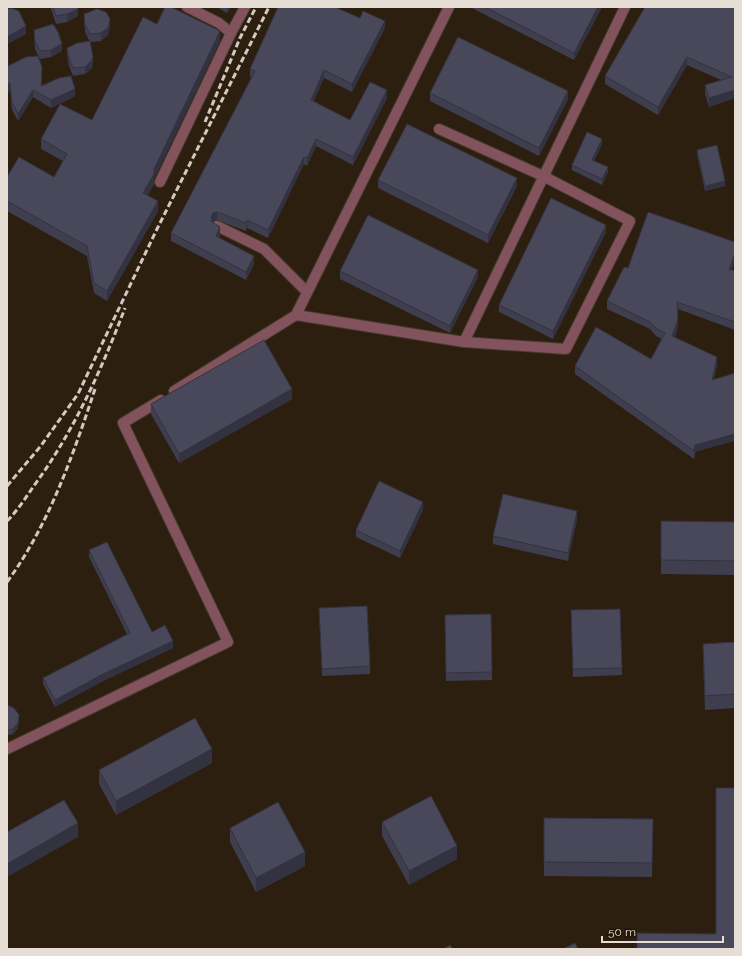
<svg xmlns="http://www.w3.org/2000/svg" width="742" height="956" font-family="Raleway,sans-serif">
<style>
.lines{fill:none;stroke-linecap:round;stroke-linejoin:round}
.minor-casing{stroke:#463a2b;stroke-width:12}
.minor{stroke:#83535d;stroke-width:10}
.rail{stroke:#d3c9c0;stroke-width:3;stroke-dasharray:6 3;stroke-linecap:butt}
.wall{fill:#3f3e4e}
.shaded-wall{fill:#333240}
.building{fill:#49485b;stroke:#333240}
</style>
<rect width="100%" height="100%" fill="#2c1f10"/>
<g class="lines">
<g class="minor-casing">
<g id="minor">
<polyline points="231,33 245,7"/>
<polyline points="439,129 543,176 630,221 566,349 464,342"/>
<polyline points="160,182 231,33 219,23 187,7"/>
<polyline points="217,226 264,249 307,292"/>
<polyline points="296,315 464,342 625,7"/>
<polyline points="174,391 296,315 449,7"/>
<polyline points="7,749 228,642 123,423 161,400"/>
</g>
</g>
<use href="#minor" class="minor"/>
<g class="rail">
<polyline points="205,122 240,38 256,7"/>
<polyline points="7,486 40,447 78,394 157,229 269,7"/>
<path d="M7 521C17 511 25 499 33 487 73 433 101 371 125 308"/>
<path d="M7 582C49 525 73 455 95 389"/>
</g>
</g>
<g class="wall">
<polygon points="51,7 77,7 78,16 67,22 56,24 51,9"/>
<polygon points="217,7 231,7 227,13"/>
<polygon points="470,7 602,7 574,60"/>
<polygon points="735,7 735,98 709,107 705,93 705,85 721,80 687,65 658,115 605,84 605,76"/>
<polygon points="7,9 26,34 7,44 8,66 42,75 42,86 75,96 51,108 33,97 18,121 12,110 10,91 7,92"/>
<polygon points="84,14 110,27 108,35 101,41 90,42 85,32 84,21"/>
<polygon points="157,24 220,41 154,179 154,184 148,195 158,211 107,301 94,293 87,256 7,211 7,177 54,177 63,161 41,149 41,139 92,120"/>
<polygon points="385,28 352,92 324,78 313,102 350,120 387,98 353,165 316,146 307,166 304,164 268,238 247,228 246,231 217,220 213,221 212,223 220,235 219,238 254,264 246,280 171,241 171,233 252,78 250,77 250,69"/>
<polygon points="34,30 62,51 51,57 40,59 35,49 34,38"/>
<polygon points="67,48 93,65 91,69 85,74 73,76 69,66 67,55"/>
<polygon points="430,93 568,99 539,156 430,101"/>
<polygon points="602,144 594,161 608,172 602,185 572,170 572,165"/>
<polygon points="697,150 725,186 705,191 697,155"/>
<polygon points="378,180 517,186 488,243 378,188"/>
<polygon points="606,232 553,339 499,312 499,305"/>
<polygon points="628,268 735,270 735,330 678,309 678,327 675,337 717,365 694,459 575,374 575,366 651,359 662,339 656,336 650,329 607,309 607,301"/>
<polygon points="340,271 478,277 450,333 340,279"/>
<polygon points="292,399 179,463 151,414 151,404"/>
<polygon points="423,510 400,558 356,537 356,530"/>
<polygon points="577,519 568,561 493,544 493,536"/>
<polygon points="661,521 735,522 735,575 661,574"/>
<polygon points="89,550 152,632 173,648 103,681 55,707 43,684 43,678 127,634 89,557"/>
<polygon points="319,608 370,666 370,674 322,676"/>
<polygon points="491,614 492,680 446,681 445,615"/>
<polygon points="571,618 622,668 622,675 573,677"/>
<polygon points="735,642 735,708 705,710 703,658 703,644"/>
<polygon points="7,705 18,728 13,734 7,735"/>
<polygon points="212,763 116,815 99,784 99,770"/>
<polygon points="544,818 653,819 652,877 544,876"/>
<polygon points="382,822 457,859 409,885 382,836"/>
<polygon points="230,828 305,866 256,892 230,842"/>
</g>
<g class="shaded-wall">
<polygon points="227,7 231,7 227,13"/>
<polygon points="598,7 602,7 574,60 574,53"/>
<polygon points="78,9 78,16 67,22 67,14"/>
<polygon points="110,19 110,27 108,35 101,41 101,33"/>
<polygon points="385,21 385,28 352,92 352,84"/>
<polygon points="26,26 26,34 7,44 7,37"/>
<polygon points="220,31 220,41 154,179 154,184 143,202 143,193"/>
<polygon points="62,44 62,51 51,57 51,50"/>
<polygon points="93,57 93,65 91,69 85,74 85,67"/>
<polygon points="687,57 687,65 658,115 658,107"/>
<polygon points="324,70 324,78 311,108 311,100"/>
<polygon points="10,83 10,91 7,92 7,85"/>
<polygon points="75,89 75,96 51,108 51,100"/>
<polygon points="33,90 33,97 18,121 18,114"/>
<polygon points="387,90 387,98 353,165 353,157"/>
<polygon points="735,90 735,98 709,107 709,98"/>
<polygon points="568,91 568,99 539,156 539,148"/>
<polygon points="316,139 316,146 307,166 307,158"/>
<polygon points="602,139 602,144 592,165 592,160"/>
<polygon points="304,157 304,164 268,238 268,230"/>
<polygon points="608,167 608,172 602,185 602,179"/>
<polygon points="517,178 517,186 488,243 488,235"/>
<polygon points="725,181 725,186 705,191 705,186"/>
<polygon points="158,201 158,211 107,301 107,291"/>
<polygon points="217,212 217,220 213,221 211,226 211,218 213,213"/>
<polygon points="247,220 247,228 246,231 246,223"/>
<polygon points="606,225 606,232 553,339 553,331"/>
<polygon points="220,227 220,235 216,244 216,236"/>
<polygon points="735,253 735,261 729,278 729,270"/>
<polygon points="254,256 254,264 246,280 246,272"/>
<polygon points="478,270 478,277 450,333 450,326"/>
<polygon points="678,319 678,327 672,344 672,336"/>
<polygon points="717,357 717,365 712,387 712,380"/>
<polygon points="292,389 292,399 179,463 179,454"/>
<polygon points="735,434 735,441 695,452 694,459 694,451 695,445"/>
<polygon points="423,502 423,510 400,558 400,551"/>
<polygon points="577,511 577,519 568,561 568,553"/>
<polygon points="173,641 173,648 103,681 55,707 55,700 103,674"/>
<polygon points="19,715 18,728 13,734 13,729"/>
<polygon points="212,749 212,763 116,815 116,801"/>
<polygon points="78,823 78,837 7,877 7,864"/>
<polygon points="457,846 457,859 409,885 409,871"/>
<polygon points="305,852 305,866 256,892 256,878"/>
</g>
<g class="building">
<polygon points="53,7 77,7 78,9 67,14 56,16"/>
<polygon points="165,7 171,7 220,31 154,169 154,174 143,193 158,201 107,291 94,283 87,246 7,201 7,177 19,157 54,177 67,154 41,139 60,104 92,120 143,17 157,24"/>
<polygon points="278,7 335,7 360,18 363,11 385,21 352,84 324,70 311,100 350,120 370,82 387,90 353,157 316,139 307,158 304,157 268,230 247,220 246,223 217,212 213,213 211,218 212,222 220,227 216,236 254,256 246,272 171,233 255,71 250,69"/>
<polygon points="485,7 598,7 574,53"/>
<polygon points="645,7 735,7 735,90 709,98 705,85 732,77 687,57 658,107 605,76"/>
<polygon points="11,8 19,11 26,26 7,37 7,9"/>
<polygon points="97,9 106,12 110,19 108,28 101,33 90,34 85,25 84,14"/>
<polygon points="53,24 58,32 62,44 51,50 40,51 35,41 34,30"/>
<polygon points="458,37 568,91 539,148 430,93"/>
<polygon points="90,41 93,57 91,61 85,67 73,68 69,58 67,48 77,43"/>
<polygon points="7,44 8,47 8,66 26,57 38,56 42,67 41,86 59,78 71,76 75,89 51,100 33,90 18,114 12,102 10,83 7,85"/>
<polygon points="407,124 517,178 488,235 378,180"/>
<polygon points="587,132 602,139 592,160 608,167 602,179 572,165"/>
<polygon points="717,145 725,181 705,186 697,150"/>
<polygon points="551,198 606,225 553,331 499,305"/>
<polygon points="648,212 735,242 735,253 729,270 735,270 735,322 677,302 678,319 672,336 717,357 712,380 735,373 735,434 695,445 694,451 575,366 596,327 651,359 665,333 656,328 650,322 607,301 624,267 628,268"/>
<polygon points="368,215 478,270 450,326 340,271"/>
<polygon points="264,340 292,389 179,454 151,404"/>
<polygon points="379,481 423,502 400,551 356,530"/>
<polygon points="503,494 577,511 568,553 493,536"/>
<polygon points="661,521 735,522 735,561 661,560"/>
<polygon points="107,542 152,632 165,625 173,641 103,674 55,700 43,678 130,633 89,550"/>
<polygon points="367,606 370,666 322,669 319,608"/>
<polygon points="620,609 622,668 573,669 571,610"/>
<polygon points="491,614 492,672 446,673 445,615"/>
<polygon points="735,642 735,694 705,696 703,644"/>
<polygon points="7,705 14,708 19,715 18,723 13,729 7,730"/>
<polygon points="195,718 212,749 116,801 99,770"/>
<polygon points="716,788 735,788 735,949 637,949 637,933 716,934"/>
<polygon points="431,796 457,846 409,871 382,822"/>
<polygon points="64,800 78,823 7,864 7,832"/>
<polygon points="278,802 305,852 256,878 230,828"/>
<polygon points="544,818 653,819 652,863 544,862"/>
<polygon points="575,943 578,949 563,949"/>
<polygon points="450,945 453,949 444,949"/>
</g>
<rect width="742" height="956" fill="none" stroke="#e6ddd4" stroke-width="16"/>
<path d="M602 936v6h121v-6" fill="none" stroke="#e6ddd4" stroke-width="2"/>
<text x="608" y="936" font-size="12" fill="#e6ddd4" stroke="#221607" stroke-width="3" paint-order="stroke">50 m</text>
</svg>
